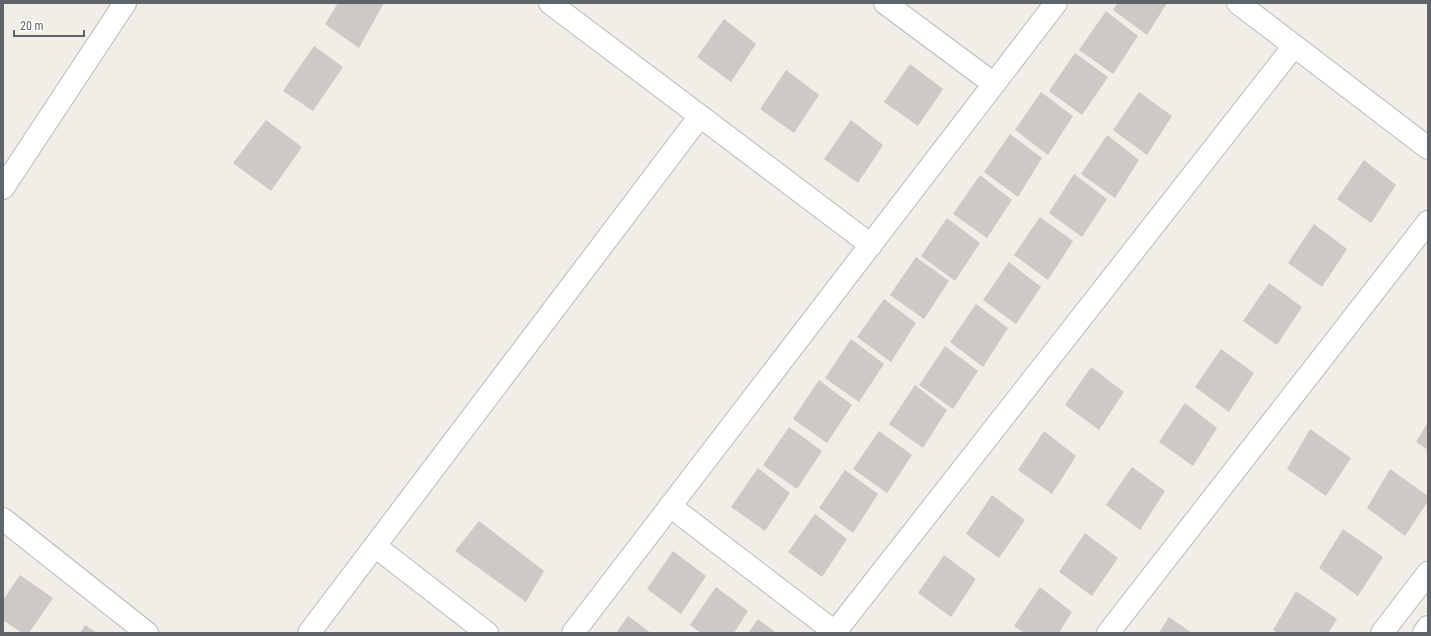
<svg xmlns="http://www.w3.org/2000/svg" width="1431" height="636" font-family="'Roboto Condensed',sans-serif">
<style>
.building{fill:#cdc9c4}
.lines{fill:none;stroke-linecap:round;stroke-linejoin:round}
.minor-casing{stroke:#b7babe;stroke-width:24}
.minor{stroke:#fff;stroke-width:22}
</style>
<rect width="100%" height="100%" fill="#f1eee7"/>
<g class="building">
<polygon points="338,3 384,3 359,48 325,24"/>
<polygon points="1117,3 1167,3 1147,35 1113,10"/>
<polygon points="1106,11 1138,36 1113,74 1079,50"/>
<polygon points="724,19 756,44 731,82 697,57"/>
<polygon points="314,46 343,67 313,111 283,91"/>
<polygon points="1075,53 1108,77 1082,115 1049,91"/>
<polygon points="910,64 943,89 918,126 884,102"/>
<polygon points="786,70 819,95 794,133 760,109"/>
<polygon points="1041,92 1073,116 1048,155 1015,130"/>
<polygon points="1139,92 1172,116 1147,155 1113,130"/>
<polygon points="266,120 302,147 271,191 233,163"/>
<polygon points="851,120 883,145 858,183 824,159"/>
<polygon points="1010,134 1042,158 1018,197 984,172"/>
<polygon points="1107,135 1139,160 1115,198 1081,174"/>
<polygon points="1364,160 1396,185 1371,223 1337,199"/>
<polygon points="1074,174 1107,199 1082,237 1049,213"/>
<polygon points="980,175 1012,200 987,238 953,214"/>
<polygon points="1040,217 1073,241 1048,280 1014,255"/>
<polygon points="947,218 980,243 955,281 921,256"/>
<polygon points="1314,224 1347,249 1322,287 1288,263"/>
<polygon points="916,257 949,281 924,319 890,295"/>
<polygon points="1009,262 1041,287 1016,324 983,300"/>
<polygon points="1269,283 1302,307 1277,345 1243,321"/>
<polygon points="884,299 916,323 891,362 857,337"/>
<polygon points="976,304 1008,328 983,367 950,342"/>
<polygon points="851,339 884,364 859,402 825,378"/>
<polygon points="945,346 978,371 953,409 919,385"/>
<polygon points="1221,349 1254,373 1229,412 1195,387"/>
<polygon points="1091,367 1124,392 1099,430 1065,405"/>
<polygon points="819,380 852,405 827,443 793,419"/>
<polygon points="915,385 947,410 923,448 889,424"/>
<polygon points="1185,403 1217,428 1193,466 1159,442"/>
<polygon points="1428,422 1428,450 1416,442"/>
<polygon points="789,427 822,451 797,489 763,465"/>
<polygon points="1310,429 1351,458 1326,496 1287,469"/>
<polygon points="879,431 912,455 887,493 853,469"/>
<polygon points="1044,431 1076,456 1052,494 1018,470"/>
<polygon points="1132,467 1165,491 1140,530 1106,505"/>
<polygon points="758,468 790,493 765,531 731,507"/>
<polygon points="1390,469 1428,496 1428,501 1405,536 1367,508"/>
<polygon points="845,470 878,494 853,533 819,508"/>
<polygon points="992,495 1025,520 999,558 966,534"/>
<polygon points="815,514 847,539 822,577 788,552"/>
<polygon points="479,521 544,571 526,602 455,551"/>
<polygon points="1343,529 1383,557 1358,596 1319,568"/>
<polygon points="1085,533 1118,558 1092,596 1059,572"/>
<polygon points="673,551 706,576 681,614 647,589"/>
<polygon points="944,555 976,579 951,617 918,593"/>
<polygon points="20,575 53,598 29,633 22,633 3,620 3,600"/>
<polygon points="716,587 748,611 734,633 701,633 690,625"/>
<polygon points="1040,587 1072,612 1059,633 1024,633 1014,626"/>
<polygon points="1296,591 1337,619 1328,633 1277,633 1273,630"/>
<polygon points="628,616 651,633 616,633"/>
<polygon points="1169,617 1192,633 1159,633"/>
<polygon points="758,619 776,633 748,633"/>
<polygon points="85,625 97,633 80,633"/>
</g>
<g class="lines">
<g class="minor-casing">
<g id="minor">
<polyline points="550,3 871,245"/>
<polyline points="885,3 994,84"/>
<polyline points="1238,3 1428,148"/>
<polyline points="3,188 125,3"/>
<polyline points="670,506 836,633"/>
<polyline points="3,519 147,633"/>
<polyline points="375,546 487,633"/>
<polyline points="835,632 1294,46"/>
<polyline points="309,633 700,116"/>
<polyline points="573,633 1056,3"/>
<polyline points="1108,633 1428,222"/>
<polyline points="1382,633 1428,573"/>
<polyline points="1424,633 1428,627"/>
</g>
</g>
<use href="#minor" class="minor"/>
</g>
<rect width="1431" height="636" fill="none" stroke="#5e6468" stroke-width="8"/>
<path d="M14 30v6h70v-6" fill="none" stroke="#5e6468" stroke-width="2"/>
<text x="20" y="30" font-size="12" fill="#5e6468" stroke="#ffffff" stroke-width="3" paint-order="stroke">20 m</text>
</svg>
